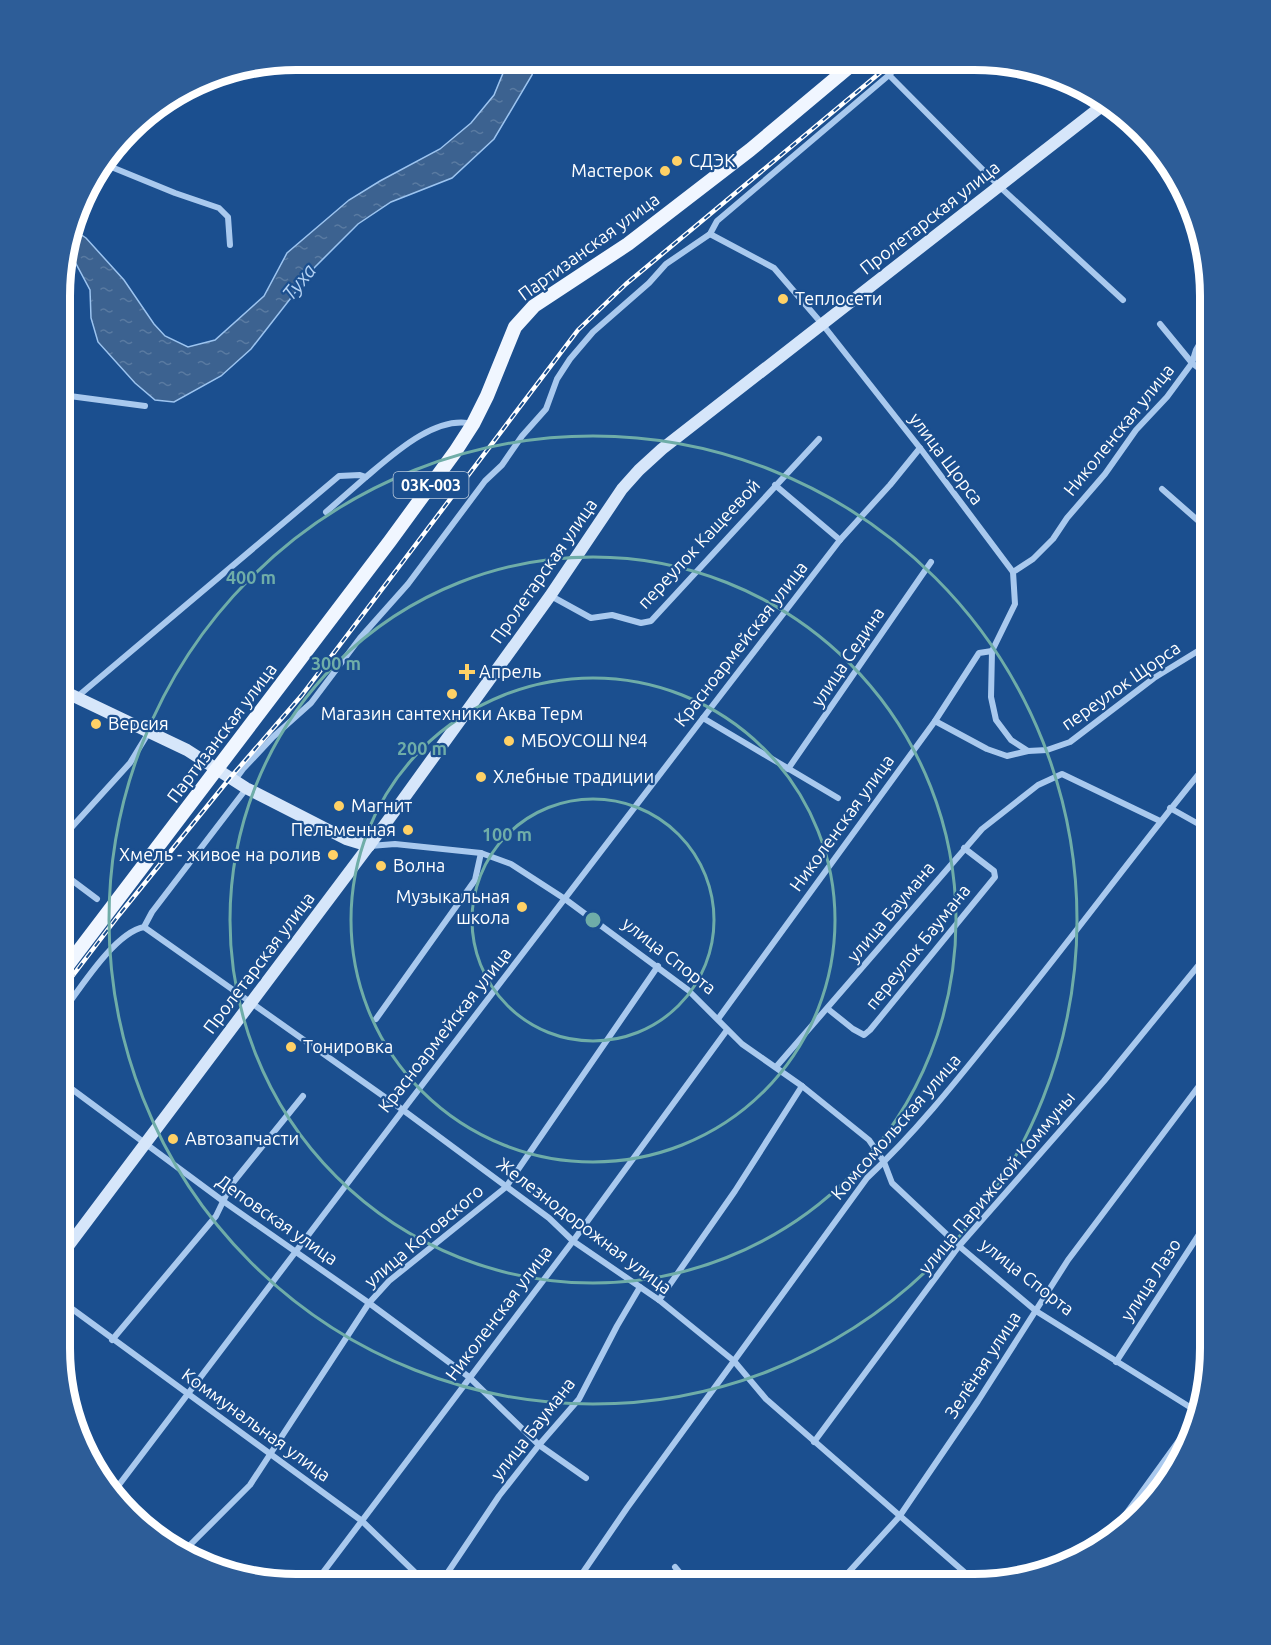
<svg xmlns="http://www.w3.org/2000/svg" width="1271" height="1645" font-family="Ubuntu,sans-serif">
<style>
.water{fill:url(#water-ripples);stroke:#9cc4f0;stroke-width:1.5}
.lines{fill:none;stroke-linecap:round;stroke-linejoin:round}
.street{stroke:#a9c9ee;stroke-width:6}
.secondary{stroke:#d6e6fa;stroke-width:12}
.primary{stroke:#f0f6ff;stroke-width:14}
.rail-casing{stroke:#fff;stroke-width:4.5}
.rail{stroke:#1b4f8f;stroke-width:2;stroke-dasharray:7;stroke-linecap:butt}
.ring{fill:none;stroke:#6fada8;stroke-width:3}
.poi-dot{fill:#ffd166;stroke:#1b4f8f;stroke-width:2}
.labels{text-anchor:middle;stroke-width:4.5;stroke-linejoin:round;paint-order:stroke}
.shield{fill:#1b4f8f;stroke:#bbcadd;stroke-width:1.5}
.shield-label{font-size:16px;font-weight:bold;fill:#fff}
.poi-label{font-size:18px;fill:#fff;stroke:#1b4f8f;text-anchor:start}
.street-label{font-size:18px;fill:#fff;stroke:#1b4f8f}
.water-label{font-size:20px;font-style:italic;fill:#b5d3f5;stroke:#1b4f8f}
.rim{fill:none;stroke:#fff;stroke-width:8}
.centre{fill:#6fada8;stroke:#1b4f8f;stroke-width:3}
.ring-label{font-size:18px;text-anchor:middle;font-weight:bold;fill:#6fada8;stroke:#1b4f8f;stroke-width:4.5;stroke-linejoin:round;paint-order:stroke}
</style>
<defs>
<pattern id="water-ripples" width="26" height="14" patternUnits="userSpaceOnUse" patternTransform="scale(1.5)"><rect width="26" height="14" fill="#3c6290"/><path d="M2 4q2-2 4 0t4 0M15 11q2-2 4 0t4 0" fill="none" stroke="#597aa1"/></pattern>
</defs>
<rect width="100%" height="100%" fill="#1b4f8f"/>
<polygon class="water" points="508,61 535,61 532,75 494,139 452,178 391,202 358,224 315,267 251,349 221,376 174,402 155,400 135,383 98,342 91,318 90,290 75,262 64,259 74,230 86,238 124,280 154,324 165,336 188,347 215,340 264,296 287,253 349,200 380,181 440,149 471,123 494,95"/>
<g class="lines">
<g class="street">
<polyline points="889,75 999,186 1123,300"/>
<polyline points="104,164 175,193 219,208 228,217 230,245"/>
<polyline points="710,234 774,268 823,325 920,448 1013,572 1015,604 992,651 991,697 996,720 1011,740 1028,751 1047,750 1070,742 1154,678 1211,643"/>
<polyline points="1160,324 1192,363 1211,378"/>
<polyline points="62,395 145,406"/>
<polyline points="775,485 840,540"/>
<polyline points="1162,489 1211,532"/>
<polyline points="326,512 366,477"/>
<polyline points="1013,572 1033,559 1053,539 1067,518 1105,474 1136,430 1167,397 1192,363 1196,350 1211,324"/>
<polyline points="551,596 591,618 612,615 641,623 651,621 819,439"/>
<path d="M77 697 339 476 360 475 366 477C392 455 436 414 473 424"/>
<polyline points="703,718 838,798"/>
<polyline points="935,721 987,749 1007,756 1028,751"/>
<polyline points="788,769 931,562"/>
<polyline points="235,780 243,769 273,737 311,703 360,638 408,584 485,481 502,465 522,436 546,409 557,379 570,359 593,332 649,283 666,264 710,234 717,221 889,75 902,62"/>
<polyline points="1170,808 1211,831"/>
<polyline points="61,839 130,763 149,732"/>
<polyline points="370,846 395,844 481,853 511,864 565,899 688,990 742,1044 802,1086 869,1140 884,1162 892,1183 959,1246 1036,1311 1201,1414"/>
<polyline points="61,872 97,899"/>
<polyline points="144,927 403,1110 549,1218 573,1241 659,1300 734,1361 766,1399 978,1584"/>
<polyline points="828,1009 853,1029 864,1035 870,1030 995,877 994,871 964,848"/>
<path d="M61 1014C80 989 114 933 144 927L152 912 246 789"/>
<polyline points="376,1019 475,880 481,853"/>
<polyline points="718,1019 935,721 979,653 992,651"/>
<polyline points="776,1067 982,829 1038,785 1062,774 1160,821"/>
<polyline points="61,1081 223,1201 369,1303 469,1377 539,1445 586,1478"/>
<polyline points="60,1300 362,1521 426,1583"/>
<polyline points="659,1300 735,1191 802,1086"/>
<polyline points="112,1340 216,1216 231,1185 303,1096"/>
<polyline points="1116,1362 1211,1216"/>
<polyline points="68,1381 69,1379"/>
<polyline points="814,1442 959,1246 1104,1081 1211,950"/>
<polyline points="112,1494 403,1110 703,718 840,540 890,485 920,448"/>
<polyline points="1105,1543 1201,1410"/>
<polyline points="183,1552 250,1485 369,1303 389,1281 506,1187 658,966"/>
<polyline points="675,1567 689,1584"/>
<polyline points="315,1583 573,1241 727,1030"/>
<polyline points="440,1584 499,1496 539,1445 579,1399 617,1326 640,1287"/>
<path d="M575 1584 627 1508 867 1178C914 1134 954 1084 994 1034 1068 944 1137 849 1211 759"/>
<polyline points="837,1585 899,1517 978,1401 1068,1260 1211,1070"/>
</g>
<g class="secondary">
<polyline points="61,690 187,750 246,788 346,839 369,846"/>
<polyline points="60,1257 386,823 550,596 622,489 639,470 662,449 1107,102"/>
</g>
<polyline class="primary" points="61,974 390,541 455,452 473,424 487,396 515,327 534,306 628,244 750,150 855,62"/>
<g class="rail-casing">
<polyline id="rail" points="61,991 119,915 230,778 302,695 578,330 626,284 893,62"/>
</g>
<use href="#rail" class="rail"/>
</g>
<g class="ring">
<circle cx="593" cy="920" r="121"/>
<circle cx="593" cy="920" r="242"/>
<circle cx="593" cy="920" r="363"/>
<circle cx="593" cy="920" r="484"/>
</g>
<g class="poi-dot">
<circle cx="677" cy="161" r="6"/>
<circle cx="665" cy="171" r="6"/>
<circle cx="783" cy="299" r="6"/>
<path d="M464 663h6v6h6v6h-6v6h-6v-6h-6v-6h6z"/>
<circle cx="452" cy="694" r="6"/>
<circle cx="96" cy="724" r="6"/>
<circle cx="509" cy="741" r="6"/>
<circle cx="481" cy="777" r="6"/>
<circle cx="339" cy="806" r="6"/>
<circle cx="408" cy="830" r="6"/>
<circle cx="333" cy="855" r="6"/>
<circle cx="381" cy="866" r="6"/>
<circle cx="522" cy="907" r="6"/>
<circle cx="291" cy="1047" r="6"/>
<circle cx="173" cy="1139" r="6"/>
</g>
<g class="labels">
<rect class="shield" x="393.5" y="472" width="75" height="26" rx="4.5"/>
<g class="shield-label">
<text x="431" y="491">03К-003</text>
</g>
<g class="poi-label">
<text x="689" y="167">СДЭК</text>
<text x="653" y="177" text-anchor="end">Мастерок</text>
<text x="795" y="305">Теплосети</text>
<text x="479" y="678">Апрель</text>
<text x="452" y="720" text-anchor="middle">Магазин сантехники Аква Терм</text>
<text x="108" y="730">Версия</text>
<text x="521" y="747">МБОУСОШ №4</text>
<text x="493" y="783">Хлебные традиции</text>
<text x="351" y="812">Магнит</text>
<text x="396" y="836" text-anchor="end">Пельменная</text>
<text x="321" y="861" text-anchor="end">Хмель - живое на ролив</text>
<text x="393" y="872">Волна</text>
<text x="510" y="903" text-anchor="end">Музыкальная<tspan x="510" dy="21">школа</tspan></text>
<text x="303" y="1053">Тонировка</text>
<text x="185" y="1145">Автозапчасти</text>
</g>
<g class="street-label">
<text transform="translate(930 218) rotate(-38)" y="6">Пролетарская улица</text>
<text transform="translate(589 247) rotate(-36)" y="6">Партизанская улица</text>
<text transform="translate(1119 430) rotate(-51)" y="6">Николенская улица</text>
<text transform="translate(946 459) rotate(53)" y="6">улица Щорса</text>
<text transform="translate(699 544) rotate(-47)" y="6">переулок Кащеевой</text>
<text transform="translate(544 571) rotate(-55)" y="6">Пролетарская улица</text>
<text transform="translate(741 644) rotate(-52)" y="6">Красноармейская улица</text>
<text transform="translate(848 657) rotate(-56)" y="6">улица Седина</text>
<text transform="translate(1121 686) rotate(-35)" y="6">переулок Щорса</text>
<text transform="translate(222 733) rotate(-53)" y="6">Партизанская улица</text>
<text transform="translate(842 823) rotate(-54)" y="6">Николенская улица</text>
<text transform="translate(891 912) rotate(-50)" y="6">улица Баумана</text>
<text transform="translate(918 947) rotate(-51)" y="6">переулок Баумана</text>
<text transform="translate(669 956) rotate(38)" y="6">улица Спорта</text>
<text transform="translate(259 963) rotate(-53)" y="6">Пролетарская улица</text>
<text transform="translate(445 1030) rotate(-52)" y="6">Красноармейская улица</text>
<text transform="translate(896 1127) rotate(-49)" y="6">Комсомольская улица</text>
<text transform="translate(997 1183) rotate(-50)" y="6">улица Парижской Коммуны</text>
<text transform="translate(277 1220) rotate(35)" y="6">Деповская улица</text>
<text transform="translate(584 1226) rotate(37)" y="6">Железнодорожная улица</text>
<text transform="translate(424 1236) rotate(-40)" y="6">улица Котовского</text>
<text transform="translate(1027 1277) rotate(38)" y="6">улица Спорта</text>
<text transform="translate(1151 1280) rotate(-57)" y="6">улица Лазо</text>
<text transform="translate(499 1313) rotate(-53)" y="6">Николенская улица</text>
<text transform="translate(983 1365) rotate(-57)" y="6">Зелёная улица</text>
<text transform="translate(256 1425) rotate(36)" y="6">Коммунальная улица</text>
<text transform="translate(533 1429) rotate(-52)" y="6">улица Баумана</text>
</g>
<g class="water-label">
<text transform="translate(299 282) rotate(-51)" y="7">Туха</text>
</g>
</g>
<path d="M0 0H1271V1645H0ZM296 70H974A226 226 0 0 1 1200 296V1348A226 226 0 0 1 974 1574H296A226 226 0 0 1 70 1348V296A226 226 0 0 1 296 70Z" fill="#2d5d98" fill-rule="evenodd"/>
<path class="rim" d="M296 70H974A226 226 0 0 1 1200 296V1348A226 226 0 0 1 974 1574H296A226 226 0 0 1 70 1348V296A226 226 0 0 1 296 70Z"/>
<circle cx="593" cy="920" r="9" class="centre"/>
<g class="ring-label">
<text x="251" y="584">400 m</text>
<text x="336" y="670">300 m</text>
<text x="422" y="755">200 m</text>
<text x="507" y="841">100 m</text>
</g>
</svg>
